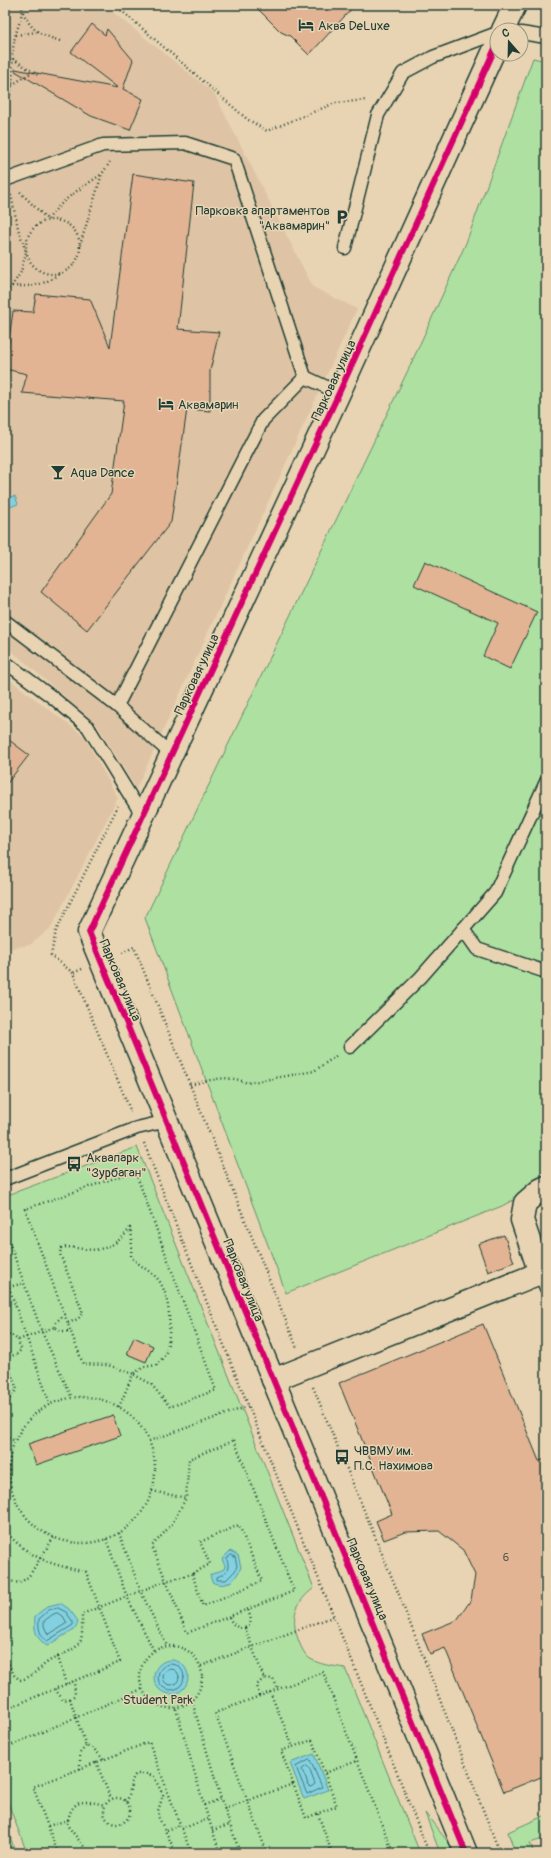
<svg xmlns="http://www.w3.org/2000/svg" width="551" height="1858" font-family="Pangolin,sans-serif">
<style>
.built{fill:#dec4a4}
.green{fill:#aee0a1;stroke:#668e6a}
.water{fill:#83d1e0;stroke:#5b969b}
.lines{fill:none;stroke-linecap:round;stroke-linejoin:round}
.shore{stroke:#477879;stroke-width:1}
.building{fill:#e2b493;stroke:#1f3d34}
.service-casing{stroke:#1f3d34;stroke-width:15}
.minor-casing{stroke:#1f3d34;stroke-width:25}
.tertiary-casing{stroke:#1f3d34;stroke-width:25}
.path{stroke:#1f3d34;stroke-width:2.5;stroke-dasharray:1 3;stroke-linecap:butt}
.service{stroke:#e8d4b3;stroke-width:12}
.minor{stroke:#e8d4b3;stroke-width:22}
.tertiary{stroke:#e8d4b3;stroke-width:22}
.cycleway-casing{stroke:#e8d4b3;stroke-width:8}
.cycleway{stroke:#d6006c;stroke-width:6}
.labels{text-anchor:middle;stroke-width:3;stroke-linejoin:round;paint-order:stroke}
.number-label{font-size:11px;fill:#505b4c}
.poi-label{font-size:13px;fill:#1f3d34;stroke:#e8d4b3;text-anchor:start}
.street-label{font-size:13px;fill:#1f3d34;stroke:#e8d4b3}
.park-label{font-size:13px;fill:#264539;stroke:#e8d4b3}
</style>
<rect width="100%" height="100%" fill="#e8d4b3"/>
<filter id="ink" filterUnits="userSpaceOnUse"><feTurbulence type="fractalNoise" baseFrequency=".025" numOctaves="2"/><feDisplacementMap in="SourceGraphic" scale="8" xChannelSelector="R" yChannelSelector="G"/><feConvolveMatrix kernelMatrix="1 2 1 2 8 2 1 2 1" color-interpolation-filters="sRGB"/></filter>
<g filter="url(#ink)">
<g class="built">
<polygon points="5,5 104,5 214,93 313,287 357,309 136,789 97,725 5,645"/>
<polygon points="5,676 84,736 118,798 51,928 30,945 5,949"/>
</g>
<g class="green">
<polygon points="533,58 546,61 546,1182 502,1206 286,1293 145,918 410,366 466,243"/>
<path d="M137 1147 314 1588C296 1602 290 1616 298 1639 300 1645 304 1654 309 1658 319 1665 333 1666 345 1668L420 1853H27L5 1795V1196Z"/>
<polygon points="425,1813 452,1847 454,1853 440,1853"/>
<polygon points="546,1815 546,1838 530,1843 534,1853 515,1853 508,1832"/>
<polygon points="5,1823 16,1853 5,1853"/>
</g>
<g class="water">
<polygon points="15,496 18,504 7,508 5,511 5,499"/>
<path d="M230 1551 238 1555 241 1567C236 1580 226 1589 212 1582L210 1575 224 1569 225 1566 222 1559Z"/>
<path d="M60 1603 69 1609 78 1621 76 1628 47 1646C35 1637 34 1631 35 1616L48 1606Z"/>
<circle cx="171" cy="1677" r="17"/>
<polygon points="314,1754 328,1790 304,1799 290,1763"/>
</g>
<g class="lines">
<g class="shore">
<path d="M231 1555 235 1557 237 1566 235 1571 226 1580H217V1577C227 1573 230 1569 227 1559Z"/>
<path d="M58 1608 66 1612 73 1622V1625L47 1641C40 1636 38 1628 39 1619L49 1610Z"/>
<polygon points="57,1613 63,1616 67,1623 48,1635 44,1626 44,1621 52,1615"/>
<circle cx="171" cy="1677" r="13"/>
<circle cx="171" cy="1677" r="8"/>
<polygon points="310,1760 322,1787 307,1794 296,1767"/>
<polygon points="307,1766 309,1768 315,1784 311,1787 309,1786 302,1770"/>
</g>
</g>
<g class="building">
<polygon points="254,5 355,5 309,55 290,36 281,32"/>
<polygon points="92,24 105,35 107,29 133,60 123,89 143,99 130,130 91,116 15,71 15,69 118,88 71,52"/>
<polygon points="133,174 194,183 178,329 219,332 210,371 210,411 187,409 171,522 87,630 41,592 111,494 124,401 22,393 27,374 5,369 13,311 33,312 36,294 90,299 110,347"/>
<polygon points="425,561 537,612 510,669 483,656 498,623 414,585"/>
<polygon points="5,737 29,755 5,786"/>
<polygon points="504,1235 514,1262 488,1272 478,1244"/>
<polygon points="483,1324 539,1461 546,1459 546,1775 504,1792 445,1648 430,1654 422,1634 457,1620 471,1600 475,1575 463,1550 439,1531 405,1532 384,1540 376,1521 392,1514 339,1383"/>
<polygon points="134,1337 153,1346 146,1362 127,1354"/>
<polygon points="113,1415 120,1436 36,1465 28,1444"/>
</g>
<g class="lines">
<g class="service-casing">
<g id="service">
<polyline points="521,33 546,37"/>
<polyline points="5,180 103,145 185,143 234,159 305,377 263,420 117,706"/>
<polyline points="345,248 378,115 403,73 433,57 497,33"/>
<polyline points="305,377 339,393"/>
<polyline points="5,621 117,706 171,754"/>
<polyline points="5,662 52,697 88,727 142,815"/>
<polyline points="463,929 477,949 546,972"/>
<polyline points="350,1047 421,977 495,893 546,782"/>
<polyline points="5,1179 137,1128 167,1121"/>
<polyline points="540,1273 546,1288"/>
</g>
</g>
<g class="minor-casing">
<g id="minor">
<polyline points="503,30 515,5"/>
<path d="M466 1853C343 1545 214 1239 89 932L339 393 497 44"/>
</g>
</g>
<g class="tertiary-casing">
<polyline id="tertiary" points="273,1380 540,1273 522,1220 525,1203 540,1190 546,1187"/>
</g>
<g class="path">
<polyline points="115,5 247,119 267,131 335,103 367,100"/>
<path d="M23 12C32 32 40 34 60 41"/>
<polyline points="16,35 36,32"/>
<polyline points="13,59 38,75"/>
<polyline points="12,85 32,72"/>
<path d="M5 106C17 87 10 63 14 42 16 29 23 18 22 5"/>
<path d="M20 192 48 220C60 200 83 187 102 174"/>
<circle cx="53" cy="247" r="27"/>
<polyline points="80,245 102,174 110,162"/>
<path d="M12 286C32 287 45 285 60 273"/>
<polyline points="5,291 12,286 21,272 26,252 18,228 11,195"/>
<polyline points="122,953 134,947 297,1348"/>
<polyline points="82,969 73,973 131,1112"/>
<polyline points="73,973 51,955 56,931 118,806"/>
<path d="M190 1085C210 1080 228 1074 247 1083L314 1071 336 1056"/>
<path d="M144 1143C236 1380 335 1616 429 1853"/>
<polyline points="5,1231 42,1332 72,1398"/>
<polyline points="5,1276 50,1404"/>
<polyline points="9,1287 24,1283"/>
<path d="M68 1323 78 1319 83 1313 60 1254 61 1248C68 1246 75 1248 83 1249 103 1252 118 1245 130 1228L132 1237 131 1257C139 1265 148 1270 156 1277 171 1292 172 1333 166 1352 164 1357 160 1361 157 1365L144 1367 133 1374"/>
<polyline points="55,1327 56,1322 65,1314"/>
<polyline points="5,1336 10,1334 18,1340 55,1327 60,1331 71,1331"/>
<polyline points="5,1358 17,1389 5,1404"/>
<polyline points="5,1358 17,1354 21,1350 18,1340"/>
<polyline points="313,1387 397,1590 500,1853"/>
<circle cx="82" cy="1470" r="73"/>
<polyline points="119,1407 133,1374 108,1365 83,1364 25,1209 135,1171 216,1390 170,1407 151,1384 133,1374"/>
<polyline points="5,1436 15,1441"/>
<polygon points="234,1440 294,1591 187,1633 152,1546 172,1524 186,1498 189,1459"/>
<polyline points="149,1441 249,1406"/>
<polyline points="152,1491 186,1498"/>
<polyline points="5,1495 12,1492"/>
<path d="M5 1531C31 1559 49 1564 86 1572L120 1662 6 1709 5 1707"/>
<polyline points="119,1533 141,1592 167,1646"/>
<polyline points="106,1539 127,1597 154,1651"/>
<polyline points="5,1593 9,1581 20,1583 29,1576 54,1537"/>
<path d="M229 1617C233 1625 236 1628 245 1628L264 1678 273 1679 278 1688"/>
<polyline points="245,1628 250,1625 251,1620 248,1609"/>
<circle cx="171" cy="1677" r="31"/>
<path d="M5 1657 14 1675 20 1680C36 1677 42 1662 58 1657L66 1684"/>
<path d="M58 1657C85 1644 82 1643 82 1614L166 1581 192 1574 203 1606 262 1581 239 1525 200 1542 210 1564 192 1574"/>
<polyline points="201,1666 335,1616"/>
<polyline points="55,1689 63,1700 70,1699 86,1746 94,1749 104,1760"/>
<polyline points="270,1692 293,1747"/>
<polyline points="259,1696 257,1685 264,1678"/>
<polyline points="70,1699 75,1695 74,1681"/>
<polyline points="192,1701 221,1799 240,1853"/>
<polyline points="176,1709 204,1805 220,1853"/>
<polygon points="312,1740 337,1806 306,1818 281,1751"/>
<polyline points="5,1748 142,1689"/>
<polyline points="96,1762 111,1799"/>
<polyline points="80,1769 80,1753 86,1746"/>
<polyline points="325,1773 357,1761"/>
<circle cx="117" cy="1811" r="13"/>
<path d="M126 1802C132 1793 128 1783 136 1774H147L154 1777 163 1795 158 1811 159 1818 176 1853"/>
<polyline points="204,1805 221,1799"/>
<polyline points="224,1809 293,1784"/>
<polyline points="318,1814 332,1853"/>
<path d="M68 1820C73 1797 87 1801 105 1805"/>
<polyline points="48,1826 68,1820 67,1825 89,1853"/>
<polyline points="181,1829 208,1819"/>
<polyline points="166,1830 180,1825"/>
<polyline points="212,1830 230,1825"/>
<polyline points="5,1844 8,1853"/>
<polyline points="58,1853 33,1787 149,1742 191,1853"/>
<polyline points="267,1853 215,1713 323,1672 393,1853"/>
</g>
<use href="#service" class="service"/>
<use href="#minor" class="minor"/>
<use href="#tertiary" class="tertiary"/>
<g class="cycleway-casing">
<path id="cycleway" d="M466 1853C343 1545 214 1239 89 932L339 393 497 44"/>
</g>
<use href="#cycleway" class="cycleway"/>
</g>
</g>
<defs>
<g id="hotel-bare" transform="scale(1.2)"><path d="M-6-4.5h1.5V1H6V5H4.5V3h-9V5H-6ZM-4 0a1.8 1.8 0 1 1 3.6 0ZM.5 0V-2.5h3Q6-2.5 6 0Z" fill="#1f3d34" stroke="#e8d4b3" stroke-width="2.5" paint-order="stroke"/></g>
<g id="parking-bare" transform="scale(1.2)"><path d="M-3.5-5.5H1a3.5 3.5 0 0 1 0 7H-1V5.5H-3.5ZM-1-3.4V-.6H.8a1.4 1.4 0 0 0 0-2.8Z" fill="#1f3d34" stroke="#e8d4b3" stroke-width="2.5" paint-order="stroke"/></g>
<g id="bar-bare" transform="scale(1.2)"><path d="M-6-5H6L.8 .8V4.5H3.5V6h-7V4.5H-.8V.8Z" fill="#1f3d34" stroke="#e8d4b3" stroke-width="2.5" paint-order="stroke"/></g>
<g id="bus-bare" transform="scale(1.2)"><path d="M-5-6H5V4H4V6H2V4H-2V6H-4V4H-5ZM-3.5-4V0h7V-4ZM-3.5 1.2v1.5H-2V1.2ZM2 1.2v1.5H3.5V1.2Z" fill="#1f3d34" stroke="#e8d4b3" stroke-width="2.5" paint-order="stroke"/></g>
</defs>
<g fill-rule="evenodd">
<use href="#hotel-bare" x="306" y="25"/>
<use href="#parking-bare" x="342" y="217"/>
<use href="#hotel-bare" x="166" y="404"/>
<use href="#bar-bare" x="58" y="472"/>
<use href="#bus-bare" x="74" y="1164"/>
<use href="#bus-bare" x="342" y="1457"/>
</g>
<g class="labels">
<g class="number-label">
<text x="506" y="1561">6</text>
</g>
<g class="poi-label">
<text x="318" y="30">Аква DeLuxe</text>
<text x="330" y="215" text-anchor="end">Парковка апартаментов<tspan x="330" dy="15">"Аквамарин"</tspan></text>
<text x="178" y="409">Аквамарин</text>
<text x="70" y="477">Aqua Dance</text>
<text x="86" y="1162">Аквапарк<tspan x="86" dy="15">"Зурбаган"</tspan></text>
<text x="354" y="1455">ЧВВМУ им.<tspan x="354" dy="15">П.С. Нахимова</tspan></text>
</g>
<g class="street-label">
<text transform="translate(333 380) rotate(-65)" y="5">Парковая улица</text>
<text transform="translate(196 674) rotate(-65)" y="5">Парковая улица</text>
<text transform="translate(121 980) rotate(67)" y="5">Парковая улица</text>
<text transform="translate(244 1280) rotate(68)" y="5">Парковая улица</text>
<text transform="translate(368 1579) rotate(67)" y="5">Парковая улица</text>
</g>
<g class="park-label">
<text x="158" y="1704">Student Park</text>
</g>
</g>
<rect width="551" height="1858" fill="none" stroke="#e8d4b3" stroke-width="20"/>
<rect x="10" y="10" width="531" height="1838" fill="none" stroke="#1f3d34" stroke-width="1.5" filter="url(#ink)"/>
<g transform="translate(509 42) rotate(340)"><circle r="19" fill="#e8d4b3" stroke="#989880"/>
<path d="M0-3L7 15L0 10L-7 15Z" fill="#1f3d34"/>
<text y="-6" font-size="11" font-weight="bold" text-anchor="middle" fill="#1f3d34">С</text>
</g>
</svg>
